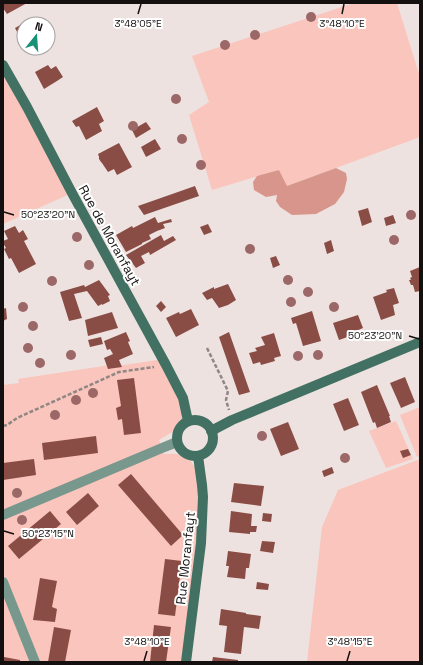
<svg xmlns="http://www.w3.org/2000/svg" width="423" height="665" font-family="'Space Grotesk',sans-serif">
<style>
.green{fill:#fac5bc}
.forest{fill:#d8958b}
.building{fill:#894d45}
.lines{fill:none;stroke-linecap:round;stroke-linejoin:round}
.path{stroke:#8f8685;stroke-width:2.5;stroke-dasharray:4 2;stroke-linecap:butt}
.street{stroke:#78978d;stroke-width:10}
.secondary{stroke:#427163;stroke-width:10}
.tree{fill:#9b6867}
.ticks{fill:none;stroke:#14100f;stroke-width:1.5}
.labels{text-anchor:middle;stroke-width:4;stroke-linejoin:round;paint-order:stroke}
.street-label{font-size:13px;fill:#14100f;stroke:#fff}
.ticks-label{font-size:10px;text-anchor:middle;fill:#14100f;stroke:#fff;stroke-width:4;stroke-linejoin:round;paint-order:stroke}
</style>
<rect width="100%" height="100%" fill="#eee2e0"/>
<g class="green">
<polygon points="354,3 397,3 420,77 420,137 287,186 279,170 212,190 189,115 209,102 192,56"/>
<polygon points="3,65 72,193 3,224"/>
<path d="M163 359 183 398 182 419 174 431 159 440 164 454C170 454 177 453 183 456 195 461 198 474 202 485L186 662H3V385L19 383 18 379 110 365 111 369 124 365Z"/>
<polygon points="420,407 420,456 417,457 400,415"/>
<polygon points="396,421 413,459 386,468 369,431"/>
<polygon points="420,459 420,662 307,662 322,527 338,490"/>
</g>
<polygon class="forest" points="336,168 346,173 347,179 344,192 335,204 316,214 292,215 280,207 276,201 277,195 266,197 254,190 253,182 257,176 279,170 287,186"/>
<g class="building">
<polygon points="3,3 27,3 7,14 3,8"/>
<polygon points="31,19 34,24 24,24 24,45 15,28"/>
<polygon points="48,65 51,69 56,66 63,77 57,81 44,89 35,72"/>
<polygon points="97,107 104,121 99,124 102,131 86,140 79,126 76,127 72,121"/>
<polygon points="146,122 151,129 136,138 132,130"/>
<polygon points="155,139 161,149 146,157 141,147"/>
<polygon points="119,143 132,167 117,175 114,169 108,172 102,163 101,162 99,159 99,157 98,154"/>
<polygon points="195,186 199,196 144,215 138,206"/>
<polygon points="368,208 372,222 362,226 358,211"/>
<polygon points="393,215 396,223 386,226 384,218"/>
<polygon points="155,217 158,223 171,219 172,222 163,224 165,228 157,231 149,235 151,239 142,243 142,244 126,252 116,235 132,226 133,228"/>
<polygon points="208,224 212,232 204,235 200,227"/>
<polygon points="15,226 19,233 23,230 28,239 24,241 36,264 19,273 11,258 9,259 4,249 6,248 3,243 3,241 8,239 4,231"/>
<polygon points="161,235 164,241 173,236 176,240 150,255 149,252 141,256 145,263 136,268 126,255"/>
<polygon points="331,240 334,251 327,254 324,243"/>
<polygon points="276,256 280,265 273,268 270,258"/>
<polygon points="420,267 420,291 415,292 413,285 411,285 409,280 411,280 410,278 412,277 410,271"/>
<polygon points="99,280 110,295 108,296 110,301 102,305 102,304 98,306 87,291 74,294 82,318 69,321 60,292 84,285 85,287"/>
<polygon points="228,284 236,300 228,305 219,308 212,298 207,300 202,293 214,287 214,289"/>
<polygon points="394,288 399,303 393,305 395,315 381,320 373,297 387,292 386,290"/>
<polygon points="161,301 166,307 161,312 156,306"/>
<polygon points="6,308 7,319 3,321 3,309"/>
<polygon points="191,309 199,325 176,337 166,318 179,312 180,314"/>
<polygon points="312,311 321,341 303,346 296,323 293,324 291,318"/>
<polygon points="112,312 118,328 88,336 85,320"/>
<polygon points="358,315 363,328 356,331 357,333 356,334 339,340 333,323"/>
<polygon points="126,332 130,341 128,342 133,354 119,360 122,367 108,369 104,358 113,354 110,349 107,350 104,341"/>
<polygon points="229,332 250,392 239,395 219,337"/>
<polygon points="274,333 281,356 274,358 275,361 261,365 260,362 253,364 249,353 257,351 255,348 265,345 261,337"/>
<polygon points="101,337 103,344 90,347 88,340"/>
<polygon points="405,377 415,402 401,408 390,383"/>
<polygon points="134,378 141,433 124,435 122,419 118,420 116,408 121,406 117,380"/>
<polygon points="377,385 390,416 389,416 391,422 377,428 375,422 373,423 361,392"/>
<polygon points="348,398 359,425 344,431 333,404"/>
<polygon points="288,422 299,449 281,456 270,429"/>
<polygon points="96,436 98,453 44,460 42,443"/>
<polygon points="408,449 411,455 403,458 400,451"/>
<polygon points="34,459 36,475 3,480 3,463"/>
<polygon points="332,467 334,473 324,477 322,471"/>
<polygon points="131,474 183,535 171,546 118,485"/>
<polygon points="234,483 264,486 261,506 231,502"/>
<polygon points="88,493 99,506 77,525 66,512"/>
<polygon points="50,511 61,524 19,559 8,546"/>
<polygon points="231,511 252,514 251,526 257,526 256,532 250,532 250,534 229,532"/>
<polygon points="263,513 272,514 271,522 262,521"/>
<polygon points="262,541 275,542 273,553 260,551"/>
<polygon points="228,551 251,554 249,568 246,568 245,579 227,577 229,566 226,566"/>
<polygon points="165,559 182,561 175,616 158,614"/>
<polygon points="40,578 57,581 52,607 57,609 55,622 33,620"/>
<polygon points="257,582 269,584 268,590 256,589"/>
<polygon points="221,609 246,613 246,614 261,616 259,629 244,627 241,654 224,652 227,626 219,625"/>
<polygon points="154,625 171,627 166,662 150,662"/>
<polygon points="54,627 71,630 65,662 48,662"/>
<polygon points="4,657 20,660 20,662 3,662"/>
<polygon points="213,657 238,660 238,662 212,662"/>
</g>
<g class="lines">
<g class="path">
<polyline points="207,348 228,391 226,400 229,410"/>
<polyline points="3,426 7,425 17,418 119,372 154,367"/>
</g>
<g class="street">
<polyline points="3,515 162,448 177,442"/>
<polyline points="3,582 35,662"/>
</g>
<g class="secondary">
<polyline points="3,65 27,107 72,193 166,365 183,398 188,421"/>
<circle cx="195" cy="438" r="18"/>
<polyline points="211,431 232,420 420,342"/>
<polyline points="186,662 201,543 203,497 202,485 198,456"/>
</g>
</g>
<g class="tree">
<circle cx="311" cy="17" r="5"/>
<circle cx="255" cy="35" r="5"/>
<circle cx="225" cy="45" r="5"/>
<circle cx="176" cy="99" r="5"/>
<circle cx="133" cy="126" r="5"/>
<circle cx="182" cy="139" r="5"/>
<circle cx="201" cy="165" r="5"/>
<circle cx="411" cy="215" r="5"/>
<circle cx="77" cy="237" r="5"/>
<circle cx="394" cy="240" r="5"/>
<circle cx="250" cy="249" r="5"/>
<circle cx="89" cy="265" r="5"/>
<circle cx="288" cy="280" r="5"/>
<circle cx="52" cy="281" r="5"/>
<circle cx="308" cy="292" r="5"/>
<circle cx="291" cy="302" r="5"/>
<circle cx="23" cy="307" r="5"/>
<circle cx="334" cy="307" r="5"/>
<circle cx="33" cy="326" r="5"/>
<circle cx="28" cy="348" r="5"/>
<circle cx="71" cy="355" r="5"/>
<circle cx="318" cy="355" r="5"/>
<circle cx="298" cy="356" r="5"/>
<circle cx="40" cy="363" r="5"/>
<circle cx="93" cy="393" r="5"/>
<circle cx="76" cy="400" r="5"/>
<circle cx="55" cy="415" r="5"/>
<circle cx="262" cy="436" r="5"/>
<circle cx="345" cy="458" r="5"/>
<circle cx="17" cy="493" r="5"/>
<circle cx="22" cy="520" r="5"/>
</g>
<path class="ticks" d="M138 14 141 4M342 14 344 4M4 212 14 215M409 336 419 339M4 531 14 534M144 661 147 651M347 661 350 651"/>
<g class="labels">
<g class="street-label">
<text transform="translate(110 235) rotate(61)" y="5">Rue de Moranfayt</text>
<text transform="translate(185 558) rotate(-84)" y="5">Rue Moranfayt</text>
</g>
</g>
<g class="ticks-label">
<text x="138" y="27">3°48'05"E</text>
<text x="342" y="27">3°48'10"E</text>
<text x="48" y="218">50°23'20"N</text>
<text x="375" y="339">50°23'20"N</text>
<text x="48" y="537">50°23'15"N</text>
<text x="147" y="645">3°48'10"E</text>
<text x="350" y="645">3°48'15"E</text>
</g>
<rect width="423" height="665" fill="none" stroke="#14100f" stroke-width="8"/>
<g transform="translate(36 36) rotate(17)"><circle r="19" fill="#ffffff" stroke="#a19f9f"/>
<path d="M0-3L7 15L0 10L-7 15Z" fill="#189277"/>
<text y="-6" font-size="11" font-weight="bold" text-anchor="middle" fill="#14100f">N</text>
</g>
</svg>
